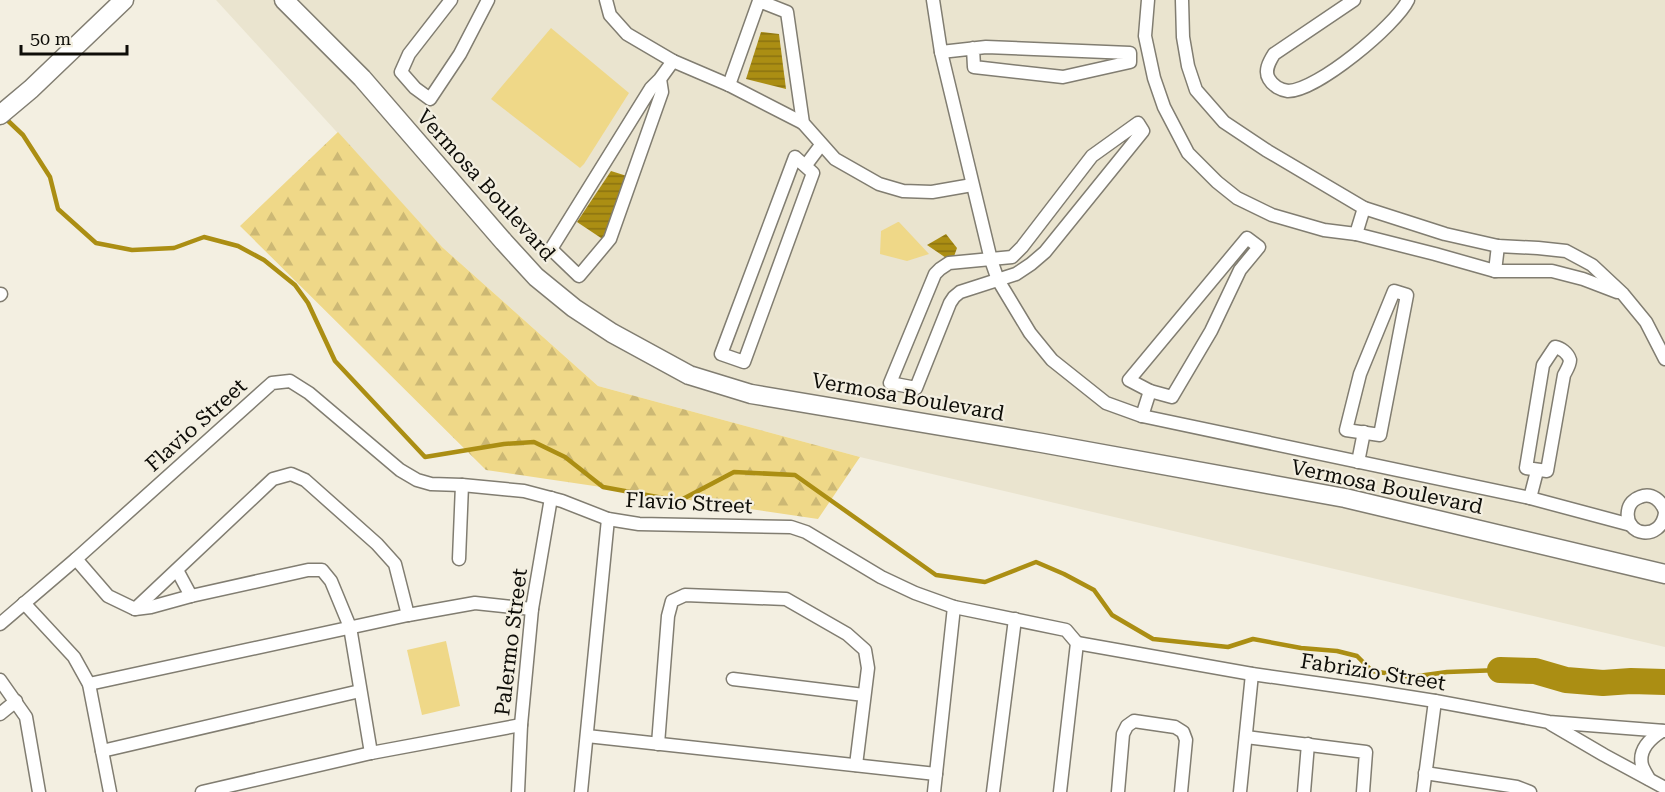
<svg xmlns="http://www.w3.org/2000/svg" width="1665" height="792" font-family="'Roboto Serif',serif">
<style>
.built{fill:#eae4cf}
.green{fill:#efd888}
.forest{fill:url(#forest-firs)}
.water{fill:url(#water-rules)}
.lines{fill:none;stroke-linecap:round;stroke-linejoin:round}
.stream{stroke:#ab8e13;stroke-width:4.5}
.river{stroke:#ab8e13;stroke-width:26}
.minor-casing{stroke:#817d71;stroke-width:15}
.secondary-casing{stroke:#817d71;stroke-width:21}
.minor{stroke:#fff;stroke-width:12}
.secondary{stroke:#fff;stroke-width:18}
.labels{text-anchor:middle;stroke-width:4.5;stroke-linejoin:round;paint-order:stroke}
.street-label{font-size:21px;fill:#0e0d08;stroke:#f3efe1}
</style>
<defs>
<pattern id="forest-firs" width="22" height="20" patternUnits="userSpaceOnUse" patternTransform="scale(1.5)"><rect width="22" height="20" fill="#efd888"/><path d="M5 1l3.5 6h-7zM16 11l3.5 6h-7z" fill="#ccb874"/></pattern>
<pattern id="water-rules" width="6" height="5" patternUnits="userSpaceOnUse" patternTransform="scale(1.5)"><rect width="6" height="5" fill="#ab8e13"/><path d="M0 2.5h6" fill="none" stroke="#8a7210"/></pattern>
</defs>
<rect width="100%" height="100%" fill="#f3efe1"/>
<polygon class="built" points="216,0 1665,0 1665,647 860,457 598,386 442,247"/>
<g class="green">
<polygon points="551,28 629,93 584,164 580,168 491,99"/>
<polygon points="898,222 899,222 929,254 907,261 880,254 881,231"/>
<polygon points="446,641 460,706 422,715 407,650"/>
</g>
<polygon class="forest" points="338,132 442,247 598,386 860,457 818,519 486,470 240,226"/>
<g class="water">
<polygon points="761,32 779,34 786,89 746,79"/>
<polygon points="611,171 630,177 607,242 577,222"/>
<polygon points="946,234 957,248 952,262 927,245"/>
</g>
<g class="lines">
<polyline class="stream" points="4,117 23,135 50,177 58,209 96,243 132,250 174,248 204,237 238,246 264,260 295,285 308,303 335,361 425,457 504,444 534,442 565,457 603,487 679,501 734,472 795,475 936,575 985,582 1036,562 1064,574 1094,590 1112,615 1153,639 1228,647 1253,639 1301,648 1337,651 1357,656 1372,671 1411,677 1447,672 1500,670"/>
<polyline class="river" points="1500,670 1535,671 1566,680 1603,683 1631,681 1665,682"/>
<g class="minor-casing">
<g id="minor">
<polyline points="451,0 409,54 401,72 415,88 430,99 460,54 488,0"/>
<polyline points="606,0 610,15 627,34 673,61 729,85 803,123"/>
<polyline points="933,0 941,52 991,260 998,280 1030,333 1052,360 1106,403 1142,416 1530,498 1631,525"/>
<polyline points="1148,0 1145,36 1154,78 1164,107 1188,153 1217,182 1237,198 1272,215 1324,230 1356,234 1435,254 1495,271 1552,271 1583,279 1617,292"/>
<polyline points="1182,0 1183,37 1188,66 1196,90 1224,122 1266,150 1364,208 1445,234 1498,246 1538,248 1566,251 1592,265 1623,294 1646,322 1665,359"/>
<path d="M1354 0 1274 54C1269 62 1264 71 1269 79 1273 86 1281 90 1288 91 1317 91 1396 25 1408 0"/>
<polyline points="941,52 986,47 1130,53 1130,62 1063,77 974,67 973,48"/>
<polyline points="660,79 662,92 610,239 579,276 551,249 651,88 660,79 673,61"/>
<polyline points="729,85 759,1 787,12 803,123 835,159 879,184 903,191 932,192 972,185"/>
<polygon points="1138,123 1143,131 1045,252 1031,264 1016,274 960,292 954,297 950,303 916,388 890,383 935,274 940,269 949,263 1012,257 1022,247 1092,156"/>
<polygon points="795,157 813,173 744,362 721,354"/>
<polyline points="806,165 821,145"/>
<polyline points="1356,234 1364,208"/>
<polygon points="1247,238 1259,247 1240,270 1211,331 1172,397 1150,391 1129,380"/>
<polyline points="1495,271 1498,246"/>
<polygon points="1394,291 1407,295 1380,435 1346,430 1360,374"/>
<polyline points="0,295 1,294"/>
<path d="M1555 347C1561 348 1568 353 1570 360 1570 365 1566 371 1564 375L1547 471 1526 468 1543 365Z"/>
<polyline points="1142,416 1150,391"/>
<polyline points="1358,462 1364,432"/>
<polyline points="1530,498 1537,471"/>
<path d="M1665 512C1662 501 1652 492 1640 497 1634 499 1629 504 1628 511 1624 536 1661 542 1665 513"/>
<polyline points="76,559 108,596 135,609 151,607 191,596 308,570 322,570 331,581 350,627 371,753"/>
<polyline points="459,559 462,485"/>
<polyline points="177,570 191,596"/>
<polyline points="24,603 74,657 89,684 110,792"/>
<polyline points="135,609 273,479 291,474 305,480 377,544 395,564 408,615"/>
<polyline points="0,624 76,559 272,383 290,381 309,393 400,470 417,480 431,484 462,485 524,491 562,501 608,519 639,524 791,527 806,532 881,577 915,593 954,607 1066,630 1077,643 1060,792"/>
<polyline points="1077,643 1252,674 1372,691 1435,701 1549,722 1665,731"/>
<polyline points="733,679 864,695"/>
<polyline points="0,680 26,717 39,792"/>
<polyline points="89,684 408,615 475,603 532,609"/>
<polyline points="0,714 16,701"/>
<polyline points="1551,724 1604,755 1665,788"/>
<polyline points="587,736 936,774"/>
<polyline points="1246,737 1366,752 1363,792"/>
<polyline points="658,744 668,616 672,601 685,595 786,599 847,634 865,650 868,668 856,765"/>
<polyline points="102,751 360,691"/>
<polyline points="1425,773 1517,787 1530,792"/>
<path d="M1649 779C1647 775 1643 769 1642 765 1638 749 1651 738 1662 731"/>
<polyline points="202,792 371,753 521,725"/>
<polyline points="518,792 521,725 532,609 551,498"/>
<polyline points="581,792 608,519"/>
<polyline points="934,792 954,607"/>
<polyline points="993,792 1015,619"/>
<polyline points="1118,792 1123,734 1127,726 1134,721 1175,727 1183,732 1186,740 1181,792"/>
<polyline points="1240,792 1252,674"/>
<polyline points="1304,792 1308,744"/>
<polyline points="1423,792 1435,701"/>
</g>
</g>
<g class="secondary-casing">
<g id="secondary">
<polyline points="284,0 362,78 504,242 536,277 574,308 612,333 689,375 751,394 1042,443 1345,498 1665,574"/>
<polyline points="0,115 31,89 124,0"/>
</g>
</g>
<use href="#minor" class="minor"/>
<use href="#secondary" class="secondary"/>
</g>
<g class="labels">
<g class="street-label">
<text transform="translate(486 185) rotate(48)" y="7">Vermosa Boulevard</text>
<text transform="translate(908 397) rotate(10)" y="7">Vermosa Boulevard</text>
<text transform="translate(196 425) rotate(-42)" y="7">Flavio Street</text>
<text transform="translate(1387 487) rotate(12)" y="7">Vermosa Boulevard</text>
<text transform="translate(689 503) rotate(3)" y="7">Flavio Street</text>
<text transform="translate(511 642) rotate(-83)" y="7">Palermo Street</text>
<text transform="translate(1373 672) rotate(9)" y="7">Fabrizio Street</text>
</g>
</g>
<path d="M21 45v9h106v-9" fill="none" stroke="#0e0d08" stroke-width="3"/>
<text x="30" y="45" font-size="18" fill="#0e0d08" stroke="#f3efe1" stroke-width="4.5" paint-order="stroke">50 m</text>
</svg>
